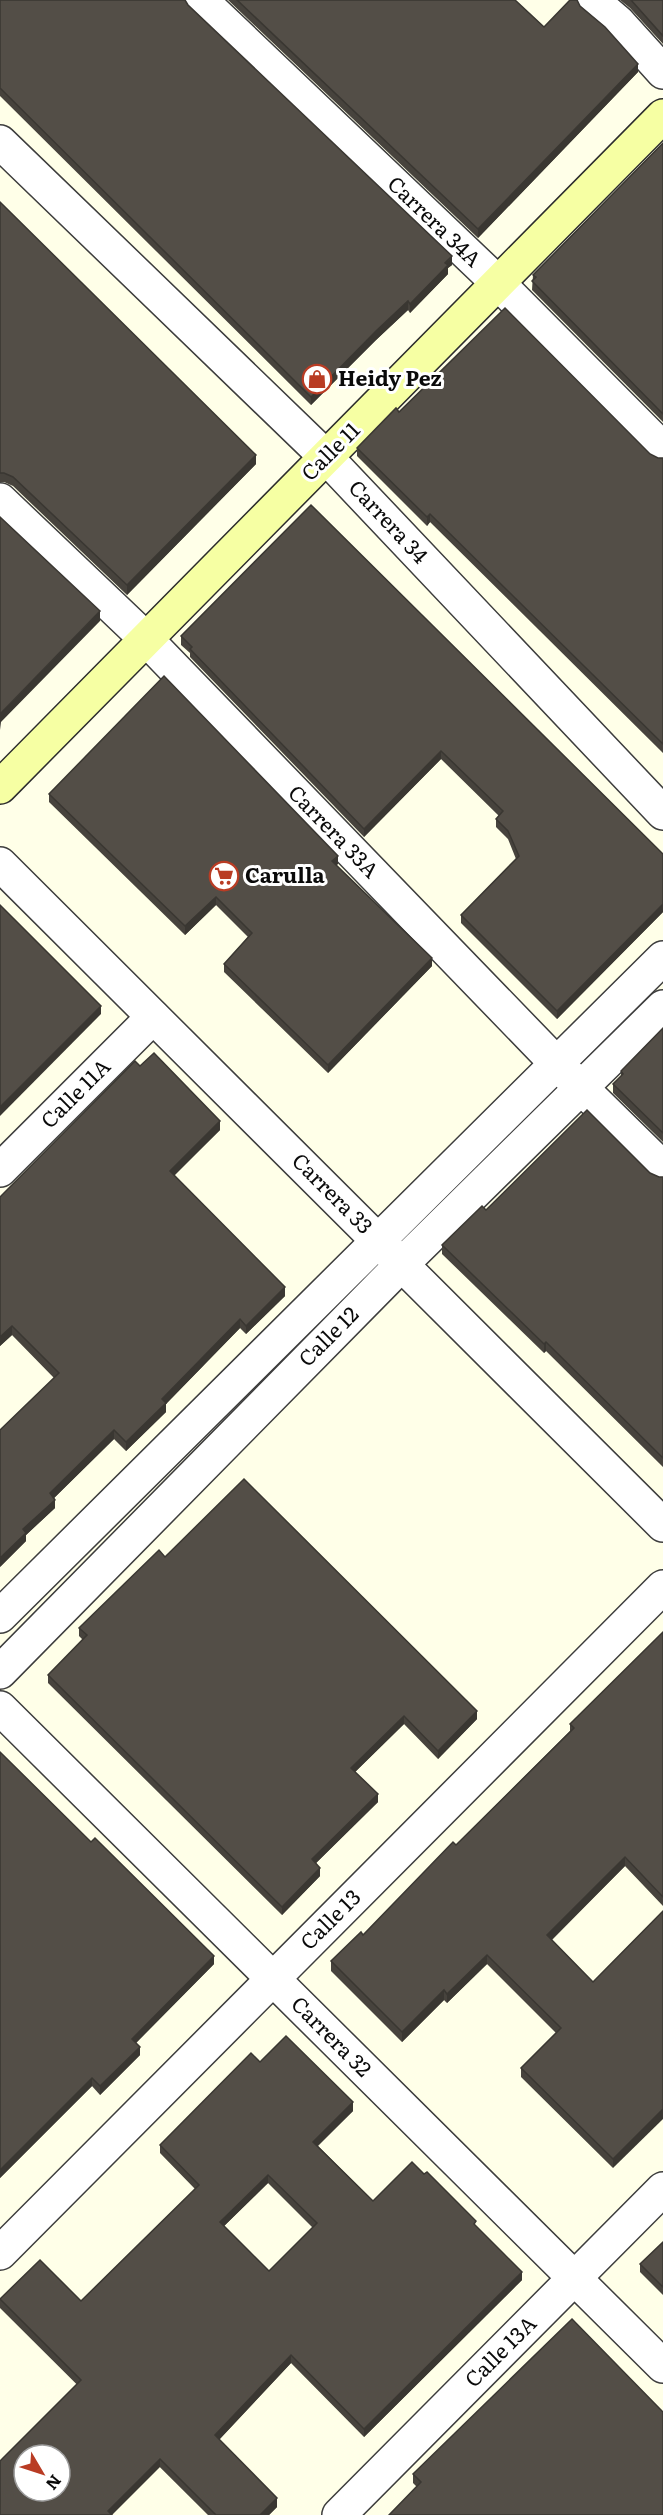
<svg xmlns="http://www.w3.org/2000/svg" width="663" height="2515" font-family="Literata,serif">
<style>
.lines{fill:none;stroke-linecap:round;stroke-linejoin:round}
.street-casing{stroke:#3d3d3d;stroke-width:36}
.secondary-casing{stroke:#2c2c2c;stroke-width:36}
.street{stroke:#fff;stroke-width:33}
.secondary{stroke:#f6ffa3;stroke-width:33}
.wall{fill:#47433d;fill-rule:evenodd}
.shaded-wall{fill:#3a3732}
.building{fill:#534e47;stroke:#3a3732;stroke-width:1.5;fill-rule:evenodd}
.labels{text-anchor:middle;stroke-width:6;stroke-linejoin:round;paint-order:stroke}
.street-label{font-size:21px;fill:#0a0a0a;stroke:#fff}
.poi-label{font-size:21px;font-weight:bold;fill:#0a0a0a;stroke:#fff;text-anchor:start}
</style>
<rect width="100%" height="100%" fill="#ffffe8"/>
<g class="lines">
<g class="street-casing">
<g id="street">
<polyline points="201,0 498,283 663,449"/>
<polyline points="592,0 618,22 663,72"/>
<polyline points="0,142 326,457 663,813"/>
<polyline points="0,500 146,639 557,1064 663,1168"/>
<polyline points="0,864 663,1525"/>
<polyline points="0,1170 153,1017"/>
<polyline points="0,1616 663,958"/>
<polyline points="0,1672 402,1264 663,1007"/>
<polyline points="0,1708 663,2366"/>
<polyline points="0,2253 663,1587"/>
<polyline points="339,2515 663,2189"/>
</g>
</g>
<g class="secondary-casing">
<polyline id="secondary" points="0,787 663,116"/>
</g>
<use href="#street" class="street"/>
<use href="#secondary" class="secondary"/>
</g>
<g class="wall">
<polygon points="0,0 188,5 452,265 448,268 448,274 410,313 408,310 376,340 311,405 0,96"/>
<polygon points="228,0 515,0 544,27 580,6 638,72 478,238"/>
<polygon points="620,0 663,0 663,44 630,8"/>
<polygon points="663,143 663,422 532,290 533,275"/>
<polygon points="0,202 256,464 127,595 13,486 4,482 0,482"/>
<polygon points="399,412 650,454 658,458 663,458 663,753 430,522 427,526 357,456 357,448"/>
<polygon points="311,505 663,854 663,912 557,1019 461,923 461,915 516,859 508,839 496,827 496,819 499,816 441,759 364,837 190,657 190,653 181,645 181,636"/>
<polygon points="49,794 338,864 336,865 432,966 328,1073 224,972 224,964 248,937 216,905 185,935 49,802"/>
<polygon points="663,1028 663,1142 613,1093 613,1084 621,1076 621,1071"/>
<polygon points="140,1066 220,1130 174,1175 285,1296 246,1334 240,1328 166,1404 166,1412 126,1451 114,1439 54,1498 55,1508 26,1535 26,1541 0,1567 54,1378 12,1335 0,1346 0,1197"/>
<polygon points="650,1173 659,1177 663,1177 663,1467 546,1351 544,1353 442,1254 442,1245 486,1210"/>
<polygon points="165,1557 477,1719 438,1759 404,1724 355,1772 378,1802 316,1863 320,1876 282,1915 48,1683 48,1675 83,1640 79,1636 79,1628"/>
<polygon points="663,1632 663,1906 625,1866 552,1940 593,1982 663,1911 613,2168 521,2077 521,2068 556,2033 487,1964 447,2003 444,2000 402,2042 331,1971 331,1961 363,1935 456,1845 570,1731 570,1724"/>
<polygon points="0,1752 214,1964 136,2043 140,2055 100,2095 92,2086 0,2178"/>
<path d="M260 2062 353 2111 318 2146 373 2201 476 2226 522 2280 364 2437 291 2363 219 2440 277 2507 269 2515H208L0 2308V2299L81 2301 195 2189 160 2153V2145ZM268 2183 313 2228 269 2271 224 2226Z"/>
<polygon points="663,2242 663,2295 640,2272 640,2264"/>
<polygon points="663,2412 417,2487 413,2483 413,2474"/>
</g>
<g class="shaded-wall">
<polygon points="638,64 638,72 478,238 478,229"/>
<polygon points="452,256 452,265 448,268 448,274 410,313 410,304"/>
<polygon points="408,301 408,310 376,340 311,405 311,397 376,331"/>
<polygon points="256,455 256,464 127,595 127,585"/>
<polygon points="430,514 430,522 427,526 427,517"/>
<polygon points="100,611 100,621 1,722 0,730 0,714"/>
<polygon points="441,751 441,759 364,837 364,829"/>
<polygon points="338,856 338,864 332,869 332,861"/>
<polygon points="216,897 216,905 185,935 185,926"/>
<polygon points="663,904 663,912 557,1019 557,1011"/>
<polygon points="432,958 432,966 328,1073 328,1065"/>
<polygon points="101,1006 101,1014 0,1116 0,1107"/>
<polygon points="220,1121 220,1130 170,1180 170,1171"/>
<polygon points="285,1287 285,1296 246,1334 246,1326"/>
<polygon points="240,1319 240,1328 166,1404 166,1412 126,1451 126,1442 162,1399"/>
<polygon points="12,1326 12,1335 0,1346 0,1337"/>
<polygon points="546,1342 546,1351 544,1353 544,1344"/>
<polygon points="114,1430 114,1439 50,1502 50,1493"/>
<polygon points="55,1500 55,1508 26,1535 26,1541 0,1567 0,1558 23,1529"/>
<polygon points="477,1711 477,1719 438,1759 438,1751"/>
<polygon points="404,1716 404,1724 351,1776 351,1768"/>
<polygon points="378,1794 378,1802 312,1867 312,1859"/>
<polygon points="625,1857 625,1866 547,1944 547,1935"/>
<polygon points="320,1868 320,1876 282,1915 282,1907"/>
<polygon points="487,1955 487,1964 447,2003 447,1994"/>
<polygon points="214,1956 214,1964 132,2047 132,2039"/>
<polygon points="444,1990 444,2000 402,2042 402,2032"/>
<polygon points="140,2047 140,2055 100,2095 100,2086"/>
<polygon points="92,2078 92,2086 0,2178 0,2170"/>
<polygon points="353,2102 353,2111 313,2150 313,2142"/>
<polygon points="663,2109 663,2119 613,2168 613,2159"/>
<polygon points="268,2175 268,2183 220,2230 220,2222"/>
<polygon points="522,2272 522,2280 364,2437 364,2429"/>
<polygon points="291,2355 291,2363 215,2444 215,2435"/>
<polygon points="160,2459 160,2467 112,2515 108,2511"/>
<polygon points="277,2498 277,2507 269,2515 260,2515"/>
</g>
<g class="building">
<polygon points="0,0 185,0 188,5 452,256 445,263 448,265 410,304 408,301 376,331 311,397 0,88"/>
<polygon points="237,0 515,0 544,27 570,0 577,0 580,6 605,27 638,64 478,229"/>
<polygon points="631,0 663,0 663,36"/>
<polygon points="663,143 663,414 532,281 536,277 533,275"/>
<polygon points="0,202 256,455 127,585 13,477 4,473 0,473"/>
<polygon points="505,308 650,454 658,458 663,458 663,744 430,514 427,517 357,448 396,408 399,412"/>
<polygon points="311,505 663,854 663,904 557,1011 461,915 519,856 508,831 496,819 503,811 441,751 364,829 190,649 192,647 181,636"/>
<polygon points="0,517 100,611 0,714"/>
<polygon points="164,676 338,856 332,861 432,958 328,1065 224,964 252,933 216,897 185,926 49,794"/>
<polygon points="0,905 101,1006 0,1107"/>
<polygon points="663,1028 663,1133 613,1084 623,1074 621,1071"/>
<polygon points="154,1053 220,1121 170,1171 285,1287 246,1326 240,1319 162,1399 166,1403 126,1442 114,1430 50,1493 55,1500 23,1529 26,1533 0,1558 0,1430 59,1373 12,1326 0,1337 0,1197 135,1061 140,1066"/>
<polygon points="587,1110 650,1173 659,1177 663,1177 663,1458 546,1342 544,1344 442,1245 482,1206 486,1210"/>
<polygon points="244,1479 477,1711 438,1751 404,1716 351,1768 378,1794 312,1859 320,1868 282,1907 48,1675 87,1635 79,1628 159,1550 165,1557"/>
<polygon points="663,1632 663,1897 625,1857 547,1935 593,1982 663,1911 663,2109 613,2159 521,2068 561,2028 487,1955 447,1994 444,1990 402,2032 331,1961 361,1932 363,1935 453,1842 456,1845 574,1728 570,1724"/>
<polygon points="0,1752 91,1842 95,1838 214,1956 132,2039 140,2047 100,2086 92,2078 0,2170"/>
<path d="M286 2036 353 2102 313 2142 373 2201 412 2162 424 2174 427 2172 476 2221 474 2224 522 2272 364 2429 291 2355 215 2435 277 2498 260 2515H216L160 2459 108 2511 112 2515H0V2461L81 2380 0 2299 40 2260 81 2301 199 2185 160 2145 251 2053 260 2062ZM268 2175 317 2223 269 2271 220 2222ZM24 2455H60V2491H24Z"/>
<polygon points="663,2242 663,2287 640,2264"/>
<polygon points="572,2319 663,2412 663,2515 389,2515 421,2482 413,2474"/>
</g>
<defs>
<g id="shop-ring" transform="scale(1.5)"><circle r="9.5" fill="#fff" stroke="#b93c24" stroke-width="1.5"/><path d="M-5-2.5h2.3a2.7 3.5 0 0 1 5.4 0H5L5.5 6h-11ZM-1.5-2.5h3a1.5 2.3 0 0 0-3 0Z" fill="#b93c24"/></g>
<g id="supermarket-ring" transform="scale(1.5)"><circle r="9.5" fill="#fff" stroke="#b93c24" stroke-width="1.5"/><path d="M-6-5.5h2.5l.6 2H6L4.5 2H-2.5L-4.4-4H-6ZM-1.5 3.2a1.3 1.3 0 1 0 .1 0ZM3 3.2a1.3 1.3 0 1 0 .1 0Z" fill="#b93c24"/></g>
</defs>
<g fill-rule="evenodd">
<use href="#shop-ring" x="317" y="379"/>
<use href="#supermarket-ring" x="224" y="876"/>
</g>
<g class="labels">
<g class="street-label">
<text transform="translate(434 222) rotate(44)" y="7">Carrera 34A</text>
<text transform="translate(331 452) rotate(-45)" y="7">Calle 11</text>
<text transform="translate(388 522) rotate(47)" y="7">Carrera 34</text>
<text transform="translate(333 832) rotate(46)" y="7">Carrera 33A</text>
<text transform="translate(76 1094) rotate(-45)" y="7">Calle 11A</text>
<text transform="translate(332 1194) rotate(45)" y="7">Carrera 33</text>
<text transform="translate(329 1337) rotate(-45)" y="7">Calle 12</text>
<text transform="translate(331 1920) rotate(-45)" y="7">Calle 13</text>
<text transform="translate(331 2037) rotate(45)" y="7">Carrera 32</text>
<text transform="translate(501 2352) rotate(-45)" y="7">Calle 13A</text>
</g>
<g class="poi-label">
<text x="338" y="386">Heidy Pez</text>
<text x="245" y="883">Carulla</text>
</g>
</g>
<g transform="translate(42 2473) rotate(129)"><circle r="28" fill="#ffffff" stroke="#9d9d9d" stroke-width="1.5"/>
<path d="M0-4.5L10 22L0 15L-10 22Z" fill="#b93c24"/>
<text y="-9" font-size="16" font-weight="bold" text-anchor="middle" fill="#0a0a0a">N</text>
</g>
</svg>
